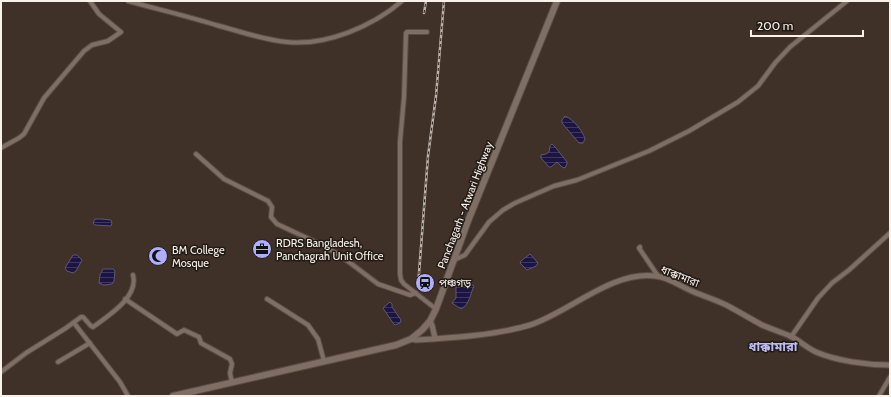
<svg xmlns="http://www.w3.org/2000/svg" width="891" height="397" font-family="Cabin,'Noto Sans Bengali',sans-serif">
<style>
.water{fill:url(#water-rules);stroke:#5f5776}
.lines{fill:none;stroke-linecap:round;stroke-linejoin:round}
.minor-casing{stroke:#594d45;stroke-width:6}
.tertiary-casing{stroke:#594d45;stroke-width:7}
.secondary-casing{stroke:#594d45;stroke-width:8}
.minor{stroke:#7f6e63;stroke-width:4}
.tertiary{stroke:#7f6e63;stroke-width:5}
.secondary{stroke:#7f6e63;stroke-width:6}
.rail-casing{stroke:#bdb2ab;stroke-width:2.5}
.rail{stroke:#211b16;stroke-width:1;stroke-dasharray:3;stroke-linecap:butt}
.labels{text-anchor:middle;stroke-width:3;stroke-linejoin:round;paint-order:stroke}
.street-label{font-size:11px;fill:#fbf1eb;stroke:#211b16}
.poi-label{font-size:11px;fill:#fbf1eb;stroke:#211b16;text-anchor:start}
.quarter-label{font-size:13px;font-weight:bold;fill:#bdbdf6;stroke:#211b16}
</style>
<defs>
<pattern id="water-rules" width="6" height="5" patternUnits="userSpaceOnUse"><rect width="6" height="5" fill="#1c1544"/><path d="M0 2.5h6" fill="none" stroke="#3e385f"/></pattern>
</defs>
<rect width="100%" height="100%" fill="#403128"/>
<g class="water">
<path d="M565 116C573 119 583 131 585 139L583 143H579L562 123V120Z"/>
<polygon points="552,144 556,148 567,162 567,164 565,168 562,167 557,162 551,167 549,167 541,158 541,155 546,154 549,152 550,146"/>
<polygon points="95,219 101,219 111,220 112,223 111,226 95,225 93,223"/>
<polygon points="530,254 538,263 536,266 527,270 520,263 521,261"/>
<polygon points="73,255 77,255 82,260 76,271 73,273 67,271 65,268"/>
<polygon points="103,269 113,269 115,271 114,281 112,284 104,285 99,283 100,275"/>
<path d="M461 279 474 286C470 294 470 304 461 309L452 303 456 298V285Z"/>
<polygon points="390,302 392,304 392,307 401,320 400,323 395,325 393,323 383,308"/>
</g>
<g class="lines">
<g class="minor-casing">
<g id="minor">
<path d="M128 1C157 9 187 16 216 25 239 31 263 40 287 42 327 46 373 26 402 1"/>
<polyline points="427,32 407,32 406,33 404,97 400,142 400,274 401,280 404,284 436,309"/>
<polyline points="1,148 19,138 24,134 44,98 84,51 92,45 108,41 121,32 99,14 90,1"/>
<polyline points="196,154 224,179 268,201 272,207 271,217 277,224 322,245 336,253 349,262 378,284 410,295 416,293"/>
<polyline points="640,247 639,248 658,276"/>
<polyline points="454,260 465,255 489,222 503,210 515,203 554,186 577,180 649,151 689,131 738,102 758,86 775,63 790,47 847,1"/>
<polyline points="125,299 177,334 184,330 199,337 201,343 230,359 232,364 230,373 232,383"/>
<polyline points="267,299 308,325 318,339 324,361"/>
<polyline points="74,323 120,382 128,396"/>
<polyline points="791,337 818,298 832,283 849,270 890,233"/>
<polyline points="58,362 90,343"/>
<path d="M1 372 26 353 66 328 81 317H83L91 326 93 327C108 316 139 297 133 275"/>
<polyline points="879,396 890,377"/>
</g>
</g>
<g class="tertiary-casing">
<g id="tertiary">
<polyline points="430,321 432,325 435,338"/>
<path d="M411 339 416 340C451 338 497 335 530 325 570 312 611 271 655 276 669 277 681 287 694 292 706 297 719 301 730 307 741 313 751 319 762 325 771 329 781 332 790 336 799 340 807 348 816 352 837 361 867 365 890 365"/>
</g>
</g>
<g class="secondary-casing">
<polyline id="secondary" points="173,396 396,345 411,339 422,330 430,321 436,309 468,221 557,1"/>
</g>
<use href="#minor" class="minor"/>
<use href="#tertiary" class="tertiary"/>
<use href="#secondary" class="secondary"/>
<g class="rail-casing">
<g id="rail">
<polyline points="424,13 426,1"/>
<polyline points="418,286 428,156 436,96 444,1"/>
</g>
</g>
<use href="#rail" class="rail"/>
</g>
<defs>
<g id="office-disc" transform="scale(1)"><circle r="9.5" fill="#afaefa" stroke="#211b16"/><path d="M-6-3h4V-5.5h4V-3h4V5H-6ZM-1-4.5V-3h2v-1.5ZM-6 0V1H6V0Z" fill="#111"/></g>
<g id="mosque-disc" transform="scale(1)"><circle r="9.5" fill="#afaefa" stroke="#211b16"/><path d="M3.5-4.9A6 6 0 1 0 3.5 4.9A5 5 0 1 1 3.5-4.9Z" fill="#111"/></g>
<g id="station-disc" transform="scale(1)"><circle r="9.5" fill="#afaefa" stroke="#211b16"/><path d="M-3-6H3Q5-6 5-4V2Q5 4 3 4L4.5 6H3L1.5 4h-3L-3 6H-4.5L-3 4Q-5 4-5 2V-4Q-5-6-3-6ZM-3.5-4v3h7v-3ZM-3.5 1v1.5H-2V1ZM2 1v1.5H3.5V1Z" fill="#111"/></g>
</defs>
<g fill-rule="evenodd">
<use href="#office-disc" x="262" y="249"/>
<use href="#mosque-disc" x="158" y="256"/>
<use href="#station-disc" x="425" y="283"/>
</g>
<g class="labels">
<g class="street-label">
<text transform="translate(465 205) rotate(-69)" y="4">Panchagarh - Atwari Highway</text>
<text transform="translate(680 276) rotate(22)" y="4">ধাক্কামারা</text>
</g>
<g class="poi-label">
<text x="276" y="247">RDRS Bangladesh,<tspan x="276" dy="13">Panchagrah Unit Office</tspan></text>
<text x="172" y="254">BM College<tspan x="172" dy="13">Mosque</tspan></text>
<text x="439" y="287">পঞ্চগড়</text>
</g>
<g class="quarter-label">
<text x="773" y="351">ধাক্কামারা</text>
</g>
</g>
<rect width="891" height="397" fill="none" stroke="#fbf1eb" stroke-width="4"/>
<path d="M751 30v6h112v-6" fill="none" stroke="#fbf1eb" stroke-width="2"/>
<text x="757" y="30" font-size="12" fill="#fbf1eb" stroke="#211b16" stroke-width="3" paint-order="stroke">200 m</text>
</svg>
